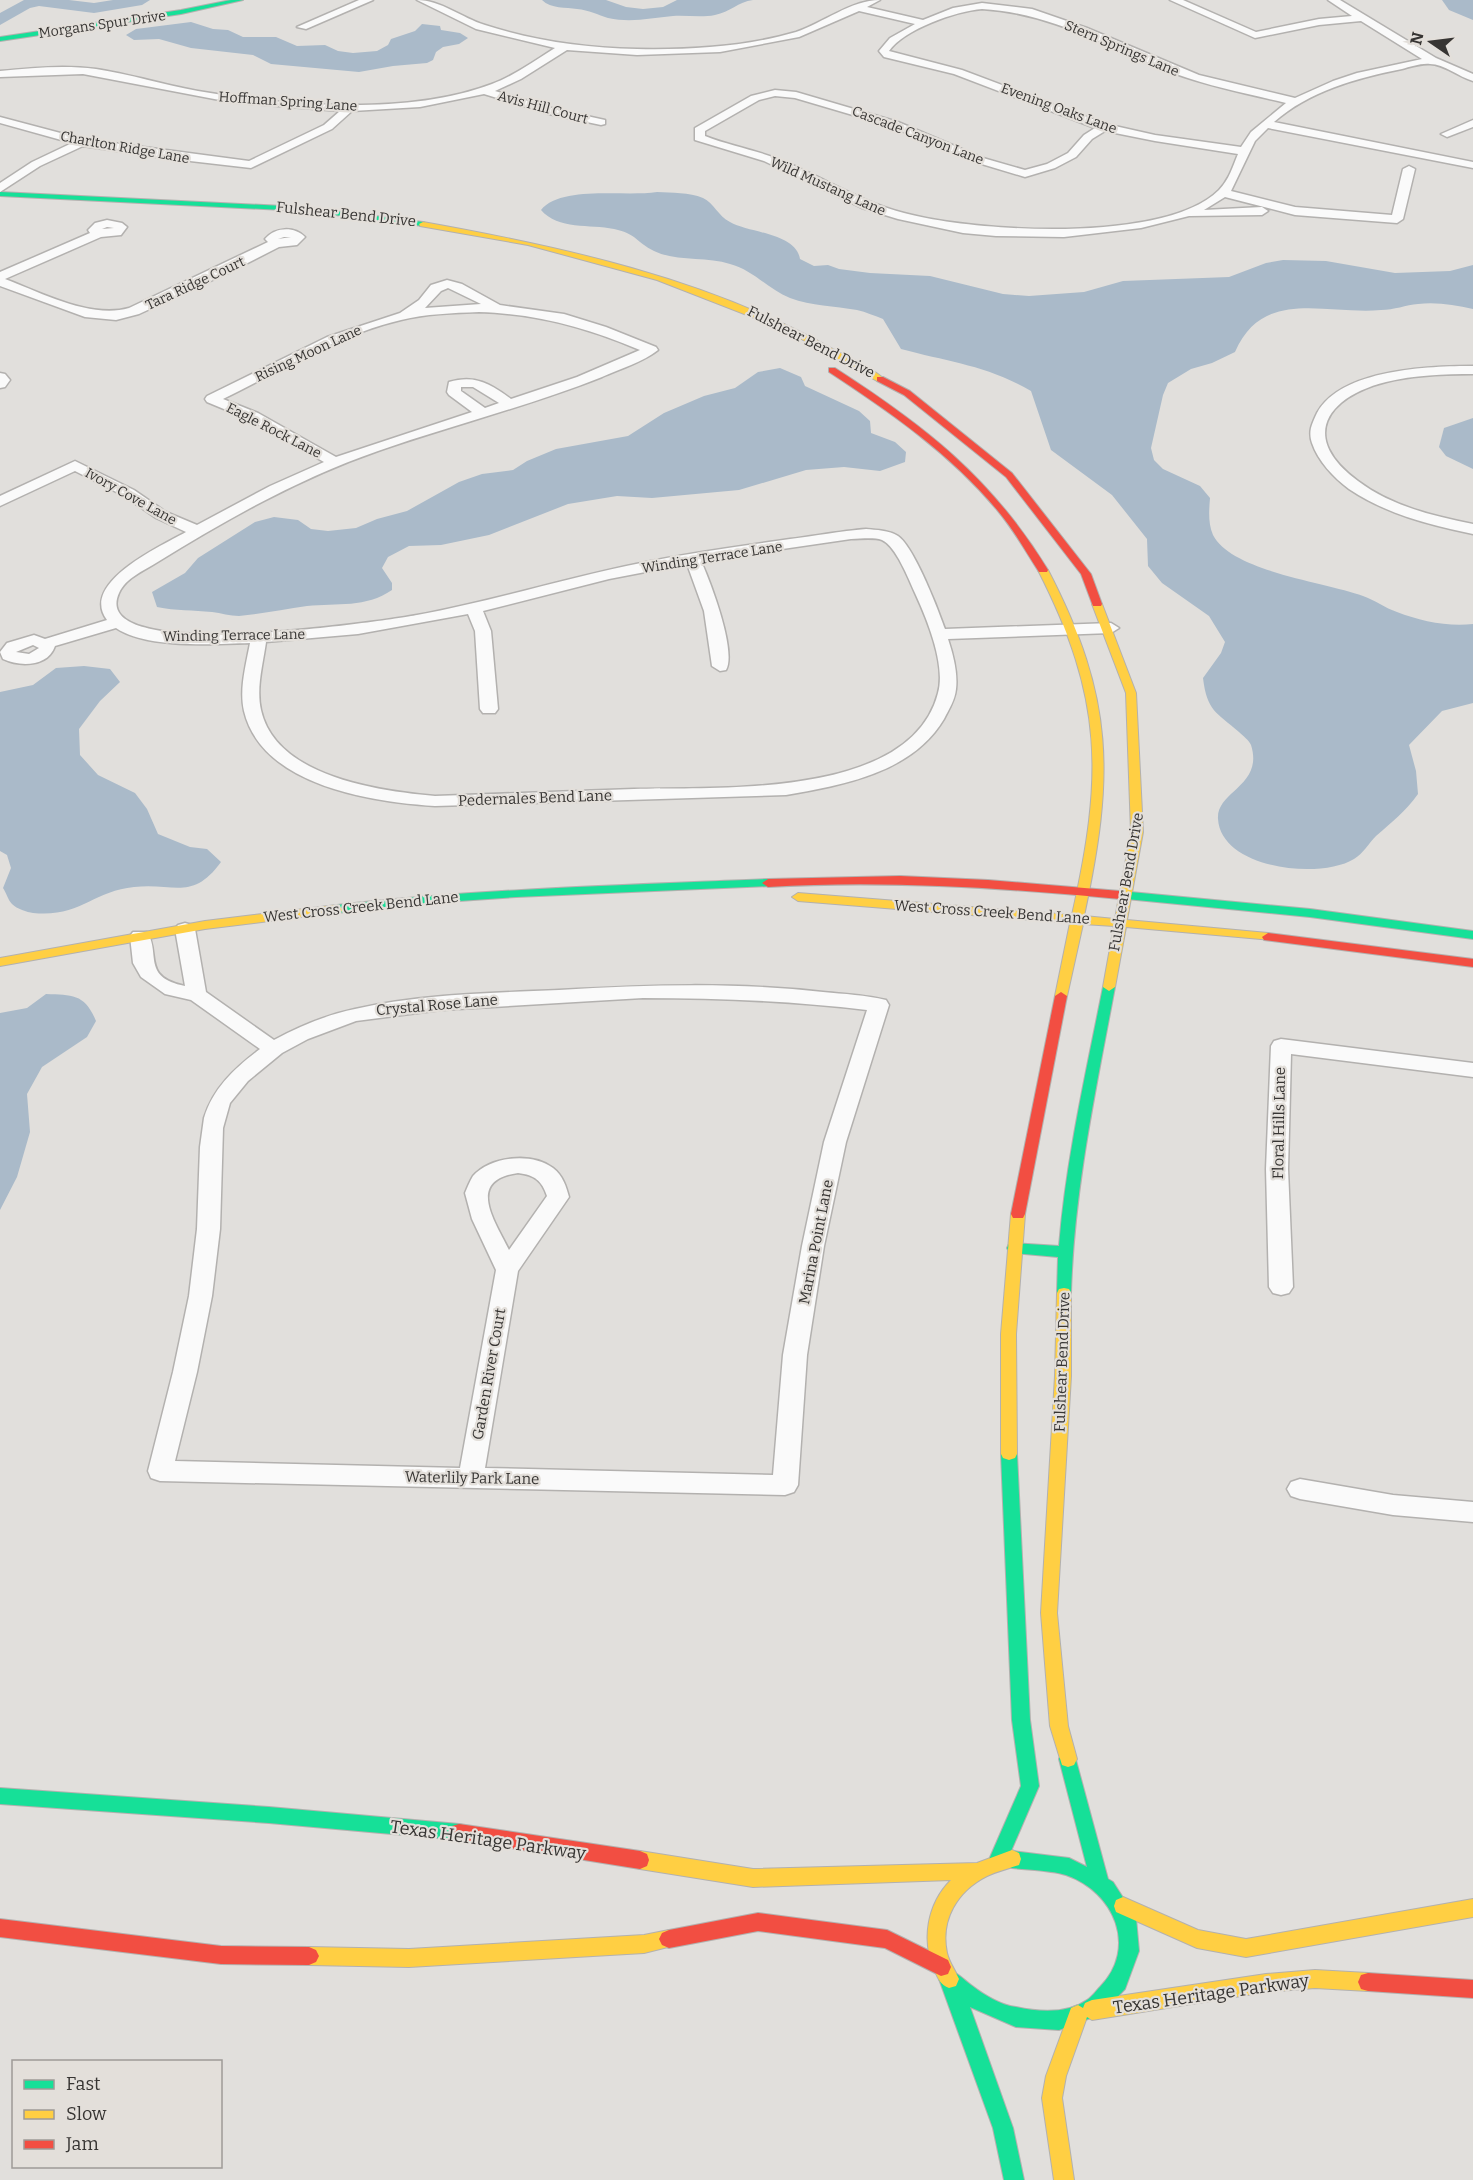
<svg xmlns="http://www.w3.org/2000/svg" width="1473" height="2180" font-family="Bitter,serif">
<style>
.water{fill:#aabac9}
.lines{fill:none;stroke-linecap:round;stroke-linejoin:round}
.river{fill:#aabac9;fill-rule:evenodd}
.street-casing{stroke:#b3b1af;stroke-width:3}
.fast-casing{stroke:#b3b1af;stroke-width:2}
.slow-casing{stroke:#b3b1af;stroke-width:2}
.jam-casing{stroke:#b3b1af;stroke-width:2}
.street{fill:#fafafa;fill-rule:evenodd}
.fast{fill:#16e098;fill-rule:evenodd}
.slow{fill:#ffcf43;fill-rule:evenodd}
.jam{fill:#f24e42;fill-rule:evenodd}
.labels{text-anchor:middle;stroke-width:4.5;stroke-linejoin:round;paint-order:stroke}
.far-street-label{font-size:14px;fill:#373533;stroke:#e3dfda}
.street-label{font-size:15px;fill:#373533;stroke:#e3dfda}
.near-street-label{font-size:18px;fill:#373533;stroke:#e3dfda}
</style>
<rect width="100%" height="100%" fill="#e1dfdc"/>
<g class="water">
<path d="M542 0H606L626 7 643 9 663 7 677 0H753C738 2 730 12 715 15 701 18 687 15 673 16 651 18 631 23 608 18 598 15 589 10 577 9 566 7 551 9 542 0Z"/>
<polygon points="1442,0 1473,0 1473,20 1449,10"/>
<polygon points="191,22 213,29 228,30 243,37 276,37 297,46 325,45 338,51 353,53 377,51 388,45 391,39 415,31 422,24 440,26 441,30 460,33 468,38 459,44 443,47 436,52 433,60 427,63 393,66 359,72 271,64 253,55 191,48 159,39 134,40 126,35 136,29"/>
<path d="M657 192C672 193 689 192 703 198 714 203 718 216 730 222 749 233 796 233 800 259L814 266 828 265 839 269 870 273 930 276 1003 294 1029 296 1084 292 1123 281 1229 277 1266 263 1283 260 1326 261 1395 273 1450 271 1473 265V309C1455 305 1437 302 1418 304 1406 305 1394 310 1381 310 1326 315 1263 287 1235 352L1212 363 1191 369 1168 383 1163 395 1151 448 1154 460 1163 469 1200 486 1210 498C1209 510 1208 524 1213 535 1232 572 1326 582 1363 596 1375 600 1385 608 1397 612 1420 621 1448 627 1473 624V703L1442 711 1409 745 1416 771 1418 794C1405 812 1392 822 1376 836 1369 843 1363 854 1354 859 1320 880 1221 869 1218 819 1216 791 1264 786 1251 745 1249 740 1243 736 1239 732 1216 712 1207 711 1203 678L1221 653 1225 642 1209 616 1162 583 1148 566 1147 539 1112 495 1051 450 1031 391C986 365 949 362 901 349L883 319C875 316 866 312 857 310 834 306 812 306 790 298 768 289 753 270 730 264 706 256 676 262 654 251 636 242 637 234 614 229 590 224 558 230 541 210 561 185 625 197 657 192Z"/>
<path d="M780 368 801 377 805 386 859 411 870 421 871 433 895 442 906 452 905 462 880 471 844 467 806 470 739 490 652 498 617 496 568 504 489 535 441 545 409 546 388 557 382 568 392 583V590C366 608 337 603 307 606 284 609 262 614 239 616 230 616 221 613 212 612 193 610 176 611 157 607L152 592 185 573 198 558 255 522 274 517 298 520 311 529 328 531 356 528 377 519 407 511 459 482 482 474 513 470 527 461 556 449 628 436 664 413 704 396 735 388 758 372Z"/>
<polygon points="1473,418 1473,469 1446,456 1439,447 1444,428"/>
<path d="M84 666 110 669 120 682 100 701 79 729 80 755 98 775 135 793 147 809 158 834 190 847 207 849 221 862C192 902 173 882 134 887 93 891 79 918 33 913 27 912 17 909 12 904 8 900 6 892 3 888L11 868 7 855 0 851V692L33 685 56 668Z"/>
<path d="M46 994C73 995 85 994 96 1021L87 1037 42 1067 27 1094 30 1132 17 1177 0 1210V1013L27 1008Z"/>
</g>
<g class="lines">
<polygon class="river" points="24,0 69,0 94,3 113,0 150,0 142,5 94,13 39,6 30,8 0,25 0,13"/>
<g class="street-casing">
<g id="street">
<polygon points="359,0 373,0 306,29 297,27"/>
<path d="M417 0C441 0 462 18 485 25 534 41 586 48 637 49 690 50 745 47 796 32 823 23 851 0 880 0L867 7 923 20 953 8 982 3 1032 9 1087 28 1199 75 1295 98 1333 81 1357 73 1422 59 1361 21 1319 25 1255 38 1170 0H1183L1256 32 1319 19 1352 16 1328 0H1340L1436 58 1473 74V81C1459 77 1444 64 1430 64 1421 63 1410 67 1402 69 1357 78 1309 91 1274 122L1473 162V168L1268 128 1255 141 1231 191 1295 207 1392 215 1403 169 1409 166 1415 169 1403 219 1397 223 1295 215 1225 197 1204 210 1262 207 1268 211 1262 215 1189 216 1141 228 1064 237 996 236 963 233 898 219 862 208 764 161 695 140V128L751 96 775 90 796 92 898 122 983 158 1025 170 1047 164 1068 153 1084 135 1095 128 954 74 884 57 879 51 890 38 915 24 859 11 799 37 720 52 637 55 567 50 521 79 495 91 555 109 605 120V124L601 125 549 114 484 94 420 107 352 111 332 129 251 168 164 158 83 146 40 166 0 192V183L32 162 72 143 0 123V117L83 139 249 161 324 125 340 111 230 102 83 74 0 77V71C32 68 64 65 96 69 130 74 164 85 198 91 285 106 408 116 492 84 514 76 534 61 555 48L476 29ZM982 9C1053 13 1111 49 1176 74 1212 87 1249 94 1286 103L1251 132 1241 147 1155 135 1106 124 962 70 889 51C904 29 957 11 982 9ZM775 96 795 98 890 126 975 162 1025 177 1055 168 1076 157 1092 139 1105 131 1155 141 1238 154C1233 166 1229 180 1219 190 1165 244 974 232 904 213 861 202 824 178 783 161 757 150 730 146 705 136V131L759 100Z"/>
<polygon points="1473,120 1473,127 1447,137 1441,134"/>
<path d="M107 220 122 223 127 227 121 235 101 237 5 279C42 293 91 319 129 308L268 242 265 239C275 227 294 226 305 237L297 245 279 247 230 272 139 314 116 320 85 317 0 286V272L90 233 88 230 95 223ZM107 227 114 228 102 229ZM284 237H291L278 239Z"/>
<path d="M447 280 462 284 500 305 564 314 606 327 656 347 658 350C643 362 620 369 602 377 529 406 453 425 378 451 300 478 227 519 156 563 143 571 126 578 119 593 86 666 384 621 417 615 494 601 569 577 646 562 694 552 742 546 790 539 815 536 840 531 866 529 876 530 889 530 898 536 914 547 938 609 945 629L1111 623 1119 628 1111 633 948 639C953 654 958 673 956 689 955 700 949 709 944 719 912 773 843 785 786 795L435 806C372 802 262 786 244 711 239 689 246 665 250 643 213 644 147 649 116 628L55 646C48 667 20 667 3 659L0 652 7 643 34 635 45 639 107 620C79 583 161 546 186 532L156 518 124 496 75 471 0 506V496L75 461 134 490 166 512 197 525 270 486 324 462 248 419 207 402 205 399 207 396 327 337 400 313 419 300 431 285ZM448 288 481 304 425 308 441 291ZM479 312C538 314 585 327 640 350L577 377 511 399C491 384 475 374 449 382L447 392 449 395 472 412 336 457 258 413 223 399C281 371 337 335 401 320 426 314 452 313 479 312ZM461 387H473L499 403 485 408 461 391ZM851 539C861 539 873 537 882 540 896 546 909 580 915 593 927 619 946 665 938 693 911 799 718 787 634 789 568 791 501 794 435 796 379 791 276 777 261 710 256 688 263 664 266 642L358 634 468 614 475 631 480 709 483 713H495L498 709 491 631 483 611 609 579 687 564 704 611 712 666 720 671 726 670C737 651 710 581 701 561ZM33 645 39 648 29 654 16 652Z"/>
<path d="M1473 366V374C1444 374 1414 375 1386 382 1326 397 1299 438 1358 481 1391 506 1433 516 1473 524V534C1430 525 1386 514 1349 489 1334 478 1318 461 1312 443 1308 431 1312 424 1317 413 1341 369 1429 366 1473 366Z"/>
<polygon points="0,373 5,374 10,380 5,387 0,388"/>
<path d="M185 923 192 925 195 929 206 992 274 1040C300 1026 326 1015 355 1009 421 994 491 993 559 990 647 985 735 982 823 992 844 994 866 995 886 1000L889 1005 846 1142 824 1246 807 1355 798 1485 794 1492 785 1495 160 1481 151 1478 148 1471 173 1372 189 1296 197 1229 200 1147 204 1118C213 1088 235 1068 260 1049L191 1000 165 994 141 977 133 963 130 936 133 932H147C161 953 141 977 185 986L175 929 178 925ZM643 998C719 998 792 1001 867 1010L824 1142 802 1246 783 1355 773 1475 485 1468 518 1271 569 1197C566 1186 563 1176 553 1168 532 1152 491 1156 473 1176 470 1181 467 1188 465 1193L472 1219 496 1270 460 1468 175 1461 197 1372 212 1296 220 1229 223 1128 230 1103 248 1081 282 1053 308 1039 356 1021 441 1010ZM518 1173C535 1175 542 1181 547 1196L509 1250C494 1220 466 1180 518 1173Z"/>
<polygon points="1281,1039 1473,1063 1473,1077 1291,1054 1288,1169 1293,1287 1289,1293 1281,1295 1273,1293 1269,1287 1266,1169 1271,1046 1274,1041"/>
<polygon points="1300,1479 1393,1495 1473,1502 1473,1522 1393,1515 1300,1499 1291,1496 1287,1489 1291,1482"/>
</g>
</g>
<g class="fast-casing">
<g id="fast">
<polygon points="231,0 243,0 181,14 0,41 0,37 181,10"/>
<polygon points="0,192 303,207 423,222 427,224 423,226 303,211 0,196"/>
<path d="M768 879 772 880 774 883 772 886 516 897 415 904 337 913 331 909 337 905C480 889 624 885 768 879Z"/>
<polygon points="1120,891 1310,909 1473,931 1473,939 1310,917 1116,898 1114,895"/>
<path d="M1109 983 1115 987C1096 1089 1074 1189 1071 1293L1069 1297H1059L1057 1293 1058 1257 1014 1253 1009 1252 1007 1248 1009 1244 1014 1243 1059 1246C1066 1159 1086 1073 1103 987Z"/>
<path d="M1009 1448 1015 1450 1017 1454 1030 1720 1039 1786 1011 1851 1069 1858 1087 1867 1059 1759 1062 1753 1068 1751 1074 1753 1108 1879 1113 1882 1136 1918 1139 1951 1125 1989 1101 2014 1059 2030 1016 2027 970 2007 1013 2128 1024 2180H1004L993 2128 939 1979 942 1972 949 1970C958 1973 964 1980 971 1985 984 1995 1000 2005 1016 2007 1039 2012 1067 2014 1087 2000 1092 1997 1096 1991 1100 1987 1138 1948 1115 1892 1066 1875 1050 1870 1029 1870 1012 1868L1005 1865 1004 1868 997 1871 990 1868 988 1862 1021 1786 1012 1720 1001 1454 1003 1450Z"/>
<polygon points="0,1788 269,1807 459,1824 466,1826 468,1832 466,1838 459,1840 269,1823 0,1804"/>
</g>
</g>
<g class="slow-casing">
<g id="slow">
<path d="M423 222C563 247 704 278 829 347 847 357 870 366 884 379L877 381 785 330 657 280 528 245 420 226 419 224Z"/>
<path d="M1043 567 1048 570C1115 699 1114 776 1084 916L1115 919 1131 832 1126 693 1092 604 1097 601 1102 604 1136 693 1143 832 1127 920 1268 933 1274 937 1272 940 1126 927 1115 987 1109 991 1103 987 1114 926 1083 924 1067 996 1061 1000 1055 996 1070 923 798 901 792 897 798 893 1072 915C1103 776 1104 699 1038 570Z"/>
<polygon points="337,905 343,909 341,912 205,929 0,966 0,958 205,921"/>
<polygon points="1018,1209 1023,1210 1025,1214 1016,1334 1017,1454 1015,1458 1009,1460 1003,1458 1001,1454 1001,1334 1011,1214 1013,1210"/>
<polygon points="1064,1288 1069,1289 1071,1293 1071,1376 1057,1613 1068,1726 1077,1759 1074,1765 1068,1767 1062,1765 1050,1726 1041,1613 1055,1376 1057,1293 1059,1289"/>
<path d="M1012 1850 1019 1853 1021 1859 1019 1865C1008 1869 997 1871 987 1876 957 1891 940 1920 947 1953 949 1962 955 1970 959 1979L956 1986 949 1988C941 1985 938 1979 935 1971 921 1941 927 1904 951 1880L753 1887 640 1869 633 1866 631 1860 633 1854 640 1851 753 1869 977 1863Z"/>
<polygon points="1123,1897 1198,1930 1246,1939 1473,1899 1473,1917 1246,1957 1197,1948 1116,1912 1114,1906 1116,1900"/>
<polygon points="669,1930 676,1933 679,1939 676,1945 644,1953 409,1967 309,1965 302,1962 299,1956 302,1950 309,1947 409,1949 644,1935"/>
<polygon points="1315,1970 1368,1973 1375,1975 1378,1982 1375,1989 1368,1991 1315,1988 1266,1992 1092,2020 1087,2017 1066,2076 1062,2098 1074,2180 1054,2180 1042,2098 1046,2076 1071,2008 1078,2005 1083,2008 1085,2003 1092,2000 1266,1974"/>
</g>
</g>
<g class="jam-casing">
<g id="jam">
<path d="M829 368H835C925 426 991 477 1048 570L1047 572H1039C1026 552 1014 530 998 511 951 454 890 412 829 372Z"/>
<polygon points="877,377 883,377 910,391 1012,473 1091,574 1102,604 1101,606 1093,606 1081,574 1006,477 904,395 877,381"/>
<path d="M900 876 988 880 1120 891 1126 895 1120 899C1003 888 886 880 768 887L762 883 768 879Z"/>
<polygon points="1268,933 1473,959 1473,967 1264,940 1262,937"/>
<polygon points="1061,992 1067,996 1025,1214 1023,1218 1013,1218 1011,1214 1055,996"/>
<polygon points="459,1824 640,1851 647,1854 649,1860 647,1866 640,1869 459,1840 452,1838 450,1832 452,1826"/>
<polygon points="758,1913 887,1930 948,1960 951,1967 948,1974 941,1976 885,1948 758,1931 669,1948 662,1945 659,1939 662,1933 669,1930"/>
<polygon points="0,1919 221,1946 309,1947 316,1950 319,1956 316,1962 309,1965 221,1964 0,1937"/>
<polygon points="1368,1973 1473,1980 1473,1998 1368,1991 1361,1989 1358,1982 1361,1975"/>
</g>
</g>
<use href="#street" class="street"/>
<use href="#fast" class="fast"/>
<use href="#slow" class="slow"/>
<use href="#jam" class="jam"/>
</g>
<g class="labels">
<g class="far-street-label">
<text transform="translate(102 24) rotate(-8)" y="5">Morgans Spur Drive</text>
<text transform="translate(1122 48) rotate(23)" y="5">Stern Springs Lane</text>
<text transform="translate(288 101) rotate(4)" y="5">Hoffman Spring Lane</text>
<text transform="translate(543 107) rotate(15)" y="5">Avis Hill Court</text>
<text transform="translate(1059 108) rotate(20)" y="5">Evening Oaks Lane</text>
<text transform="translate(918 135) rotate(21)" y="5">Cascade Canyon Lane</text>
<text transform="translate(125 147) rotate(10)" y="5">Charlton Ridge Lane</text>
<text transform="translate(828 186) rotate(24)" y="5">Wild Mustang Lane</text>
<text transform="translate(195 283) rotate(-25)" y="5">Tara Ridge Court</text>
<text transform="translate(308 353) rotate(-25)" y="5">Rising Moon Lane</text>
<text transform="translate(274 430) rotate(27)" y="5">Eagle Rock Lane</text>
<text transform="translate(131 496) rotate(29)" y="5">Ivory Cove Lane</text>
<text transform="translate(712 557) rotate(-9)" y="5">Winding Terrace Lane</text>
<text transform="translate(234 635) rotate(-1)" y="5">Winding Terrace Lane</text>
</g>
<g class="street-label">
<text transform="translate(346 214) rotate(6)" y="5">Fulshear Bend Drive</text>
<text transform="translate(811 342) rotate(27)" y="5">Fulshear Bend Drive</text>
<text transform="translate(535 798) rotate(-2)" y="5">Pedernales Bend Lane</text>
<text transform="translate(1126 882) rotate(-80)" y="5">Fulshear Bend Drive</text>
<text transform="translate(361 907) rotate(-6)" y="5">West Cross Creek Bend Lane</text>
<text transform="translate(992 912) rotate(4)" y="5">West Cross Creek Bend Lane</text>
<text transform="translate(437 1005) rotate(-5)" y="5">Crystal Rose Lane</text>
<text transform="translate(1279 1123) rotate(-89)" y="5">Floral Hills Lane</text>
<text transform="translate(816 1242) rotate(-79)" y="5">Marina Point Lane</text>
<text transform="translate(1062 1362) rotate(-88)" y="5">Fulshear Bend Drive</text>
<text transform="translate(489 1374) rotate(-80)" y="5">Garden River Court</text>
<text transform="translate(472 1478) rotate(1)" y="5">Waterlily Park Lane</text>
</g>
<g class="near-street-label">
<text transform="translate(488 1840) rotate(8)" y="6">Texas Heritage Parkway</text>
<text transform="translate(1211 1994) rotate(-8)" y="6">Texas Heritage Parkway</text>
</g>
</g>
<rect x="12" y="2060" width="210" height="108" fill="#e3dfda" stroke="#9e9b97" stroke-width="1.5"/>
<rect x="24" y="2080" width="30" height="9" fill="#16e098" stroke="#9e9b97" stroke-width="1.5"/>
<text x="66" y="2090" font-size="18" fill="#373533">Fast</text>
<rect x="24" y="2110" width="30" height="9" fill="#ffcf43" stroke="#9e9b97" stroke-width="1.5"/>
<text x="66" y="2120" font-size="18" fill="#373533">Slow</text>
<rect x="24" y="2140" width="30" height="9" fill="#f24e42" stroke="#9e9b97" stroke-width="1.5"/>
<text x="66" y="2150" font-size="18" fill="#373533">Jam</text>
<g transform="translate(1431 42) rotate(284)" stroke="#e3dfda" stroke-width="4.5" paint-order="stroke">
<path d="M0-4.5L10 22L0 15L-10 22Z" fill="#373533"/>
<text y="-9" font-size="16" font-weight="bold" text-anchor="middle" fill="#373533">N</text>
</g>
</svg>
